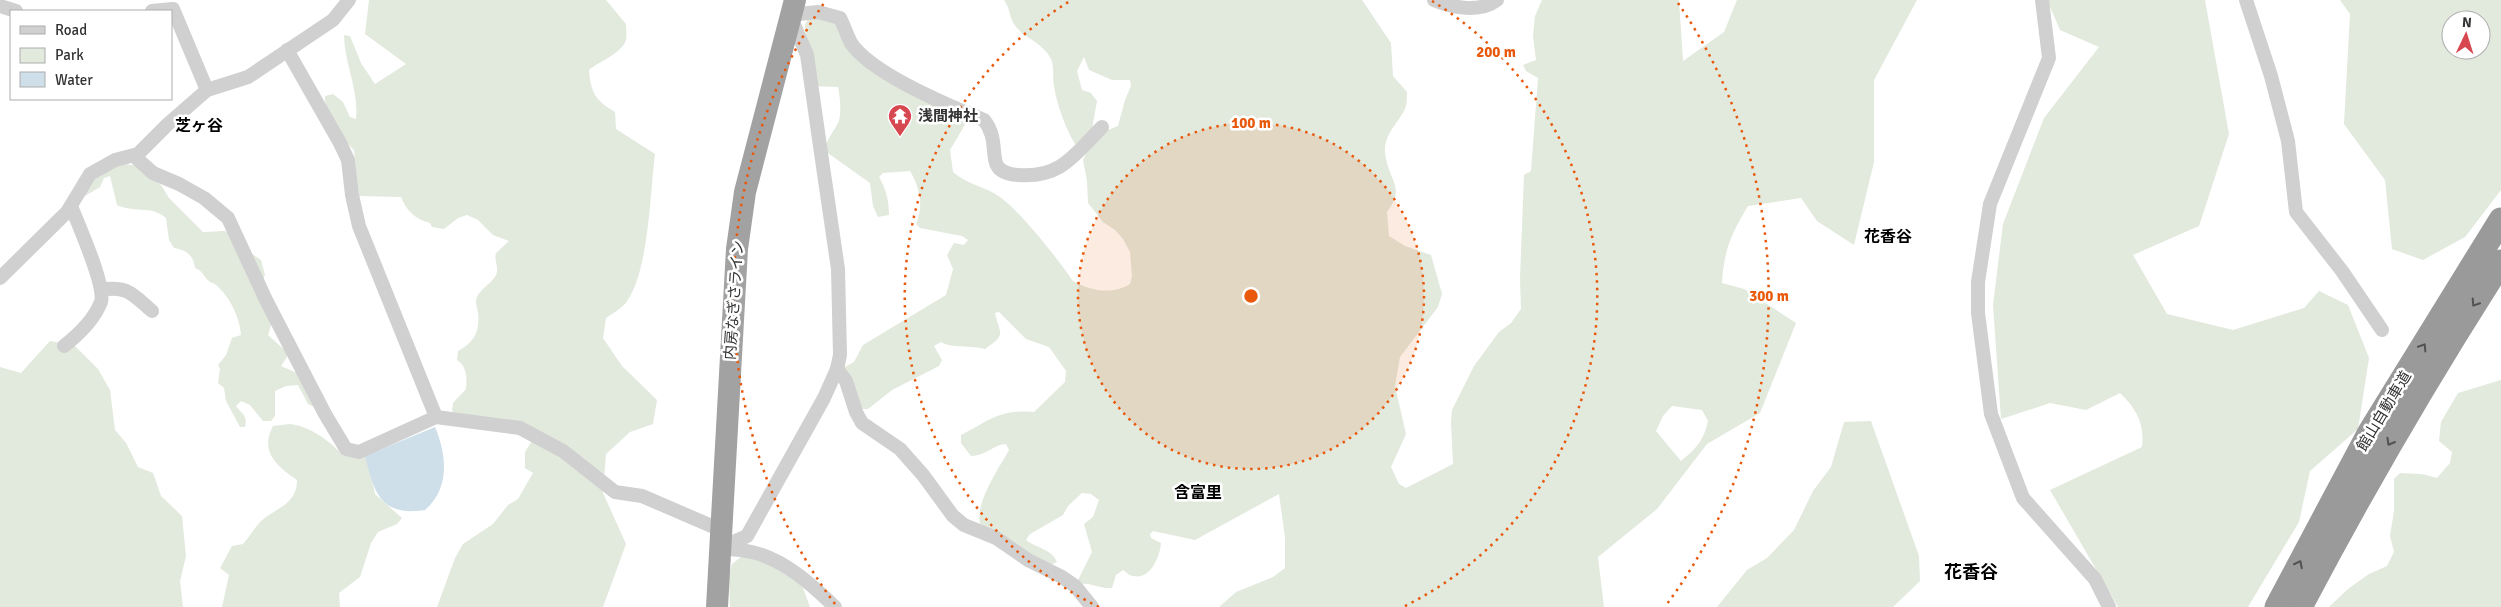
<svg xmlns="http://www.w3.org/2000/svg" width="2501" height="607" font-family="Signika,'Noto Sans JP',sans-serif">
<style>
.green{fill:#e2e9dd;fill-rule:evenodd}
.water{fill:#cedfe9}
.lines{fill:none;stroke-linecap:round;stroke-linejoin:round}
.minor{stroke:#d0d0d0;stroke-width:14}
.trunk{stroke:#a2a2a2;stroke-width:22}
.motorway{stroke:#9a9a9a;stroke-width:25}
.oneway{stroke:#525252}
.ring{fill:none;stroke:#e8590c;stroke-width:2.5;stroke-dasharray:2.5 5}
.labels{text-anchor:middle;stroke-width:5;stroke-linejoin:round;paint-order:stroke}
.poi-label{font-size:15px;font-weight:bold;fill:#333;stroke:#fff;text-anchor:start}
.street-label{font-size:15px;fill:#333;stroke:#fff}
.neighbourhood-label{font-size:16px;font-weight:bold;fill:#000;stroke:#fff}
.quarter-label{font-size:18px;font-weight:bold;fill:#000;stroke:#fff}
.centre{fill:#e8590c;stroke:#fff;stroke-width:2.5}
.ring-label{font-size:15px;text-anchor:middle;font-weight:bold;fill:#e8590c;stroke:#fff;stroke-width:5;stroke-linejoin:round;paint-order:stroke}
</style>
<rect width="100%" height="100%" fill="#fff"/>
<g class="green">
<path d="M369 0H606L626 24C626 28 627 35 626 40 621 54 600 61 589 70 591 93 595 100 615 112L616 129 655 154C650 193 649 274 625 304 620 309 612 314 606 318L603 338 622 366 657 400 653 424 630 432 606 454 603 493 626 544 603 607H437L455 558 463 544 493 524 508 505 518 499 533 473 525 468V452L535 436 460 416 452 411 453 403 466 389C467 379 467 366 457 360L458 351C475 342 480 331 478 312 477 309 476 304 476 301 478 288 494 284 497 272 498 266 494 259 496 253L509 241 493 235 478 220 467 215 458 218 444 229 432 227 430 223C416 220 406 210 401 197L359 196 354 150C342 138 324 113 325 96L333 94 343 102 350 117 356 119C359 90 344 62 344 35L350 36 361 63 375 84 406 64 365 34Z"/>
<path d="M1004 0H1362L1391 43 1393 76 1407 92C1407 98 1407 106 1404 111 1397 124 1384 135 1385 152 1387 179 1407 187 1387 212L1389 236 1405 246 1431 255 1442 294 1438 307 1400 357 1395 386 1406 434 1391 467 1399 484 1406 488 1453 464 1451 422 1452 410 1474 366 1499 332 1511 323 1521 309 1520 279 1524 175 1531 171 1538 78 1526 71 1523 65 1536 60 1533 36 1535 16 1542 0H1679L1683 61 1724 32 1737 0H1917L1874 80V162L1854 245 1817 221 1801 198 1748 206C1731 234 1724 250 1722 283L1744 289 1796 323 1760 413 1707 444 1657 509 1598 557 1604 607H1219L1236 592 1273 577 1285 568V537L1279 494 1195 540 1153 531 1150 534 1151 538 1161 543C1160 556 1151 580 1133 576 1130 576 1126 572 1123 570L1116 575 1112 588C1101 589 1089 582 1083 584L1078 580 1092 552 1084 524 1093 517 1099 500 1091 494 1082 493 1068 506 1063 515 1030 534 1026 540C1036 548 1052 549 1057 562L1051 565 1045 563 981 527C973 505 998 470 1009 450L1006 444C993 445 985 456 971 456L961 443V435C990 420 999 409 1034 412L1065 382 1066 371 1049 347 1026 339 999 312 995 313C1000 335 1007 334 985 349 971 345 953 349 941 342L934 346 942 360 939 366 892 390 868 409H861L843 368 854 362 863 345 946 295 953 269 947 255 954 243 964 245 968 240 962 236 920 228 916 224C924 206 920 188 910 171L883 173 879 177C886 189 889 201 889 215L878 217 873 206 870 183 825 151C826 139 833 133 838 123 842 115 840 96 838 87L810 86 805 25 809 17 832 13 862 56 965 106 970 105 973 111 950 150 953 172C967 185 985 186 1000 197 1022 213 1057 258 1073 281 1090 291 1113 295 1130 284L1132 276 1130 252 1123 239 1115 230 1103 222 1088 203 1087 181 1083 160 1087 151 1108 130 1118 126 1125 100 1131 86 1130 80H1112L1089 70 1084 57 1077 71 1082 90 1091 93 1097 101 1092 129 1080 146 1075 144C1065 127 1057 105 1054 86 1052 76 1055 68 1051 59 1044 44 1027 39 1017 28 1009 20 1011 9 1004 0ZM1672 406 1702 410 1708 421C1704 440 1696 449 1681 461L1656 431 1663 416Z"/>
<path d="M2047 0H2205L2229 134 2199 226 2133 255 2167 314 2233 330 2304 308 2319 291 2348 305 2369 358 2358 429 2310 471 2299 522 2248 607H2118L2050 490 2142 447C2145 424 2136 408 2120 393L2086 410 2050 403 2001 419 1993 305 2003 224 2044 118 2099 47 2060 30Z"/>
<path d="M2340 0H2501V190L2465 237 2423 260 2392 249 2385 180 2344 124 2350 14ZM2451 20H2481V50H2451Z"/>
<path d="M119 163 139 166 161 185 169 198 203 232 224 231 236 234 249 252 261 260 265 275 261 284 271 325 268 335 289 354 281 366 297 373 316 408 308 404 298 385 286 386 275 391V416L271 421H263L250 405 241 401 236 406C242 414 248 416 245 427H240L226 401 224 388 218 383 220 369 218 365 226 355 232 338 241 335C240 318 230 297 216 285 214 283 211 283 209 281 203 276 203 271 195 268 193 255 187 250 174 248L169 240 166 218C151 205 133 213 117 205L110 176 104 178 100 187 85 196 82 192 95 179Z"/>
<polygon points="50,341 74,345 98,369 110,390 115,430 126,443 138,467 153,473 161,496 182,516 186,556 180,581 183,607 0,607 0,367 21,373"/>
<polygon points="2501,380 2501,607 2329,607 2348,589 2369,574 2387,566 2394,552 2390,536 2394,511 2394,479 2400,473 2422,474 2437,478 2450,463 2452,452 2439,441 2441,422 2458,393"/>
<polygon points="1871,421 1919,556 1920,581 1893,607 1717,607 1747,570 1767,558 1794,530 1813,491 1831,467 1844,422"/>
<path d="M290 424C312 427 329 441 344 456L352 452 367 457 375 494 402 518 397 524 378 532 371 543 360 577 339 593 340 607H222L229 575 220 568 232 546 243 544C249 537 254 529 260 522 274 508 297 506 297 480 278 467 259 452 273 426Z"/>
<polygon points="741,557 756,557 799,577 810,607 730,607 729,576 732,564"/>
</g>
<path class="water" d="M435 427C447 455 450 489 425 510 380 517 374 492 365 456Z"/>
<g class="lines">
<g class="minor">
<path d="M1434 0C1453 8 1480 13 1497 0"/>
<polyline points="2042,0 2049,58 1990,204 1978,282 1978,313 1991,414 2023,498 2095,579 2109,607"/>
<polyline points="2246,0 2271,76 2288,141 2296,212 2342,271 2382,330"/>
<polyline points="0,6 16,11"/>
<polyline points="152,11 173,9 207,90"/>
<polyline points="287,50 340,143 348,160 352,195 359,226 436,417"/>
<polyline points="134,156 153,173 179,184 204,198 228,218 266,300 325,414 346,449 359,452 436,417 520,428 563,451 615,492 642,496 721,530"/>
<polyline points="0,278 67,212 90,174 115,160 138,154 168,124 207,90 248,77 333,20 349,0"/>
<path d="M101 290C128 285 133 295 152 311"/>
<path d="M64 346C78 335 94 320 101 302 106 286 78 224 71 206"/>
<polyline points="837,369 846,381 856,412 862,423 900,449 923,475 953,516 964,525 996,538 1028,560 1062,577 1075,586 1092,607"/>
<path d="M720 548 747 536 824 398 837 369 840 355 838 269 822 160 807 55 790 15 818 12 840 18C844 26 847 35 851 43 872 74 949 106 984 120 998 137 991 158 998 167 1002 173 1013 175 1019 175 1062 178 1076 153 1102 127"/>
<path d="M721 548C731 549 742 550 752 552 785 560 811 584 835 607"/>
</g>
<polyline class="trunk" points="717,607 737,249 745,192 795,0"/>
<g class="motorway">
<polyline points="2277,607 2370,432 2501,220"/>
<path d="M2300 607C2362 489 2429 374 2501 262"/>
</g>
</g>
<defs><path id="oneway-chevron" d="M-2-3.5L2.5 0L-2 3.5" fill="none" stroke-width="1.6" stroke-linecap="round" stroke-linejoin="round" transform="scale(1.25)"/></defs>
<g class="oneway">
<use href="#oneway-chevron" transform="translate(2475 303) rotate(123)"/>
<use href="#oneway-chevron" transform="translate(2423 347) rotate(-58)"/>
<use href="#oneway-chevron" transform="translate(2390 442) rotate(120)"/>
<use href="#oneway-chevron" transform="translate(2299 564) rotate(-63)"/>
</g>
<circle cx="1251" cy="296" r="173" fill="#e8590c" fill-opacity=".12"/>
<g class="ring">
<circle cx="1251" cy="296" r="173"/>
<path d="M1099 607A346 346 0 0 1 1070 1M1432 1A346 346 0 0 1 1403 607"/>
<path d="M835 604A518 518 0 0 1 824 3M1678 3A518 518 0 0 1 1667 604"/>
</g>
<defs>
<g id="temple-pin" transform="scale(1.25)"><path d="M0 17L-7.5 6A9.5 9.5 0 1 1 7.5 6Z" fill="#d74750" stroke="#fff"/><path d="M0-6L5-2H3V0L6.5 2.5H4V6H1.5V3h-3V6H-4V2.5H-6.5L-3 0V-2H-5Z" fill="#fff"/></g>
</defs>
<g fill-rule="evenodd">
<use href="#temple-pin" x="900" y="116"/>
</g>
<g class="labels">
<g class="poi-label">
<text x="918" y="121">浅間神社</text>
</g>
<g class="street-label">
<text transform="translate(734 300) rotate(-86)" y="5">内房なぎさライン</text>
<text transform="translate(2384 411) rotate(-59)" y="5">館山自動車道</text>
</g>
<g class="neighbourhood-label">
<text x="199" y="131">芝ヶ谷</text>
<text x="1888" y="242">花香谷</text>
<text x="1198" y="498">含富里</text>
</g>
<g class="quarter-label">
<text x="1971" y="578">花香谷</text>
</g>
</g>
<circle cx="1251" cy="296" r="8" class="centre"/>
<g class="ring-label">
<text x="1496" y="57">200 m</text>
<text x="1251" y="128">100 m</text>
<text x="1769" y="301">300 m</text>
</g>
<rect x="10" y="10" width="162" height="90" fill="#ffffff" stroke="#adadad"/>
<rect x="20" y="26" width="25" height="8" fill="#d0d0d0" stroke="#adadad"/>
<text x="55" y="35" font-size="15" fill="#333333">Road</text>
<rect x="20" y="48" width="25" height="15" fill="#e2e9dd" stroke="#adadad"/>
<text x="55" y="60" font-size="15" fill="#333333">Park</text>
<rect x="20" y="72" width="25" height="15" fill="#cedfe9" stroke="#adadad"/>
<text x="55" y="85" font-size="15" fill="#333333">Water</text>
<g transform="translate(2466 35) rotate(4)"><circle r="24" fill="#ffffff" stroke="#adadad"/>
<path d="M0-4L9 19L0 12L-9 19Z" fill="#d74750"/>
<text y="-8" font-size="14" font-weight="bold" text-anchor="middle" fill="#333333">N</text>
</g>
</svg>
